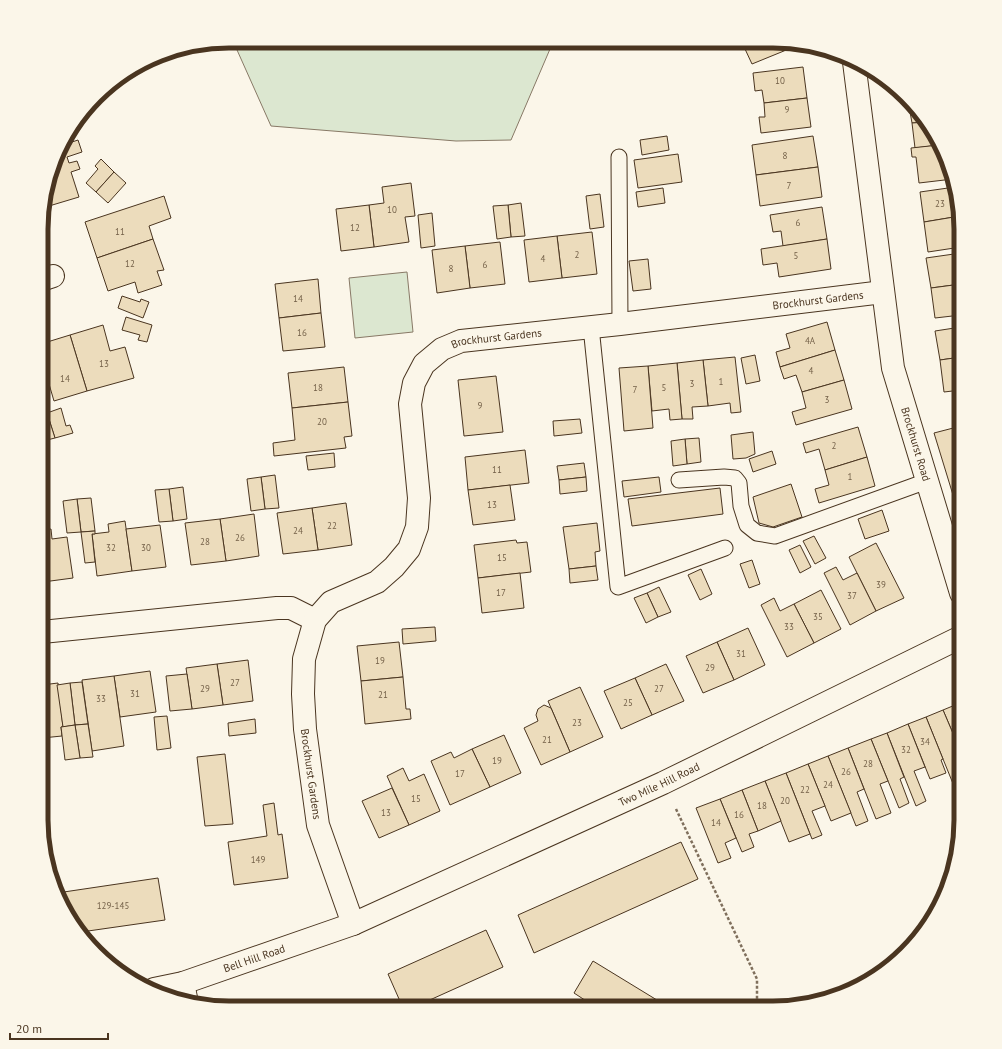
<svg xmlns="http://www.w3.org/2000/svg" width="1002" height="1049" font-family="'PT Sans',sans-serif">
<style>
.green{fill:#dce7d0;stroke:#887966}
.building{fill:#ecdcbc;stroke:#4a3520}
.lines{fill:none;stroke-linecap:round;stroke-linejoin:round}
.lane-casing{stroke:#4a3520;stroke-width:17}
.street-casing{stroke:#4a3520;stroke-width:24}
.primary-casing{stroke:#4a3520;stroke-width:24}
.path{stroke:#7f6f5c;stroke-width:2.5;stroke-dasharray:3 2;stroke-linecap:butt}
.lane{stroke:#fbf6e9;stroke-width:15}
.street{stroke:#fbf6e9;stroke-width:22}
.primary{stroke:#fbf6e9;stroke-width:22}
.labels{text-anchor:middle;stroke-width:3;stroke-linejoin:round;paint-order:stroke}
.number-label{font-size:9px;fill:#725f47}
.street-label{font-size:11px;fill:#4a3520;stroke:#fbf6e9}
.rim{fill:none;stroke:#4a3520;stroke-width:5}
</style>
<rect width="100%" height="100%" fill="#fbf6e9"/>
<g class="green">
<polygon points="233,41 553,42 511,140 456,141 271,126"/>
<polygon points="208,45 140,67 168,51"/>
<polygon points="407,272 413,332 355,338 349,278"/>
</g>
<g class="building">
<polygon points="753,42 797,43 801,44 752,64 745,49 754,45"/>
<polygon points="803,67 807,98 764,103 762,90 755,91 753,73"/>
<polygon points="807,98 811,127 761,133 759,117 765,117 764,103"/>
<polygon points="909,106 926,122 912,123"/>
<polygon points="926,122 929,124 939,145 915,148 912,123"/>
<polygon points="667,136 669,150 642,155 640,140"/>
<polygon points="813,136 818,167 756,175 752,145"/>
<polygon points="78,140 82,152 67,157 69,163 77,161 80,169 71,172 79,197 49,206 45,193 63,145"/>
<polygon points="939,145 951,168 953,179 919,183 916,157 912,157 911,148"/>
<polygon points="678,154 682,182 638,188 634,160"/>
<polygon points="101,159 114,172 96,192 86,183 98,169 95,166"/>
<polygon points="818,167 822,197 760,206 756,175"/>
<polygon points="114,172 126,183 108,203 96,192"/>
<polygon points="411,183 415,216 405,217 409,242 374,247 369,205 384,203 382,187"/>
<polygon points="955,187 960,216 924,222 920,192"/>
<polygon points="663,188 665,203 638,207 636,192"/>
<polygon points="600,194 604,227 590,229 586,196"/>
<polygon points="164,196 171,218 149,226 153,239 97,258 85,222"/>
<polygon points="521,203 525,236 511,237 508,205"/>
<polygon points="369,205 374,247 341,251 336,209"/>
<polygon points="508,205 511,237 497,239 493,206"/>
<polygon points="822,207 827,239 783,246 781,231 773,232 770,215"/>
<polygon points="432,213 435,246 421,248 418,215"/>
<polygon points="960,216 961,247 928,252 924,222"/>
<polygon points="592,232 597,274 562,278 557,236"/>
<polygon points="557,236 562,278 529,282 524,240"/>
<polygon points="153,239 164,270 157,271 162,285 138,293 135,282 108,291 97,258"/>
<polygon points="827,239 831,269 779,277 777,263 763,265 761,249"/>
<polygon points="500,242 505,284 470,288 465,246"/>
<polygon points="465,246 470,288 437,293 432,250"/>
<polygon points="961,253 961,284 931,288 926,258"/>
<polygon points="648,259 651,289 633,291 629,261"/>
<polygon points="318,279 321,313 279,318 275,284"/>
<polygon points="961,284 961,315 935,318 931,288"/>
<polygon points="122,296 140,302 141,299 149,302 143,318 118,308"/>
<polygon points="321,313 325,347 283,351 279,318"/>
<polygon points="126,317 152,325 147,342 138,340 140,335 122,330"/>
<polygon points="827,322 835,350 780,367 776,352 790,348 786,334"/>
<polygon points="103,325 110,351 125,347 134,378 87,391 70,335"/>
<polygon points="961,327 961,357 940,360 935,331"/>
<polygon points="70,335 87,391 54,401 44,367 44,343"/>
<polygon points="835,350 844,380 802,392 796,375 784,379 780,367"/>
<polygon points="755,355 760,381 746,384 741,358"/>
<polygon points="735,357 741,412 731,413 730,403 708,406 703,360"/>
<polygon points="961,357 961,390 944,392 940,360"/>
<polygon points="703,360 708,406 692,407 693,419 682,419 677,363"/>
<polygon points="677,363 682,419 670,420 669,409 652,411 648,366"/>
<polygon points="648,366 653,428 624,431 619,368"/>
<polygon points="344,367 348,402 292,408 288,373"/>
<polygon points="496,376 503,432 464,436 458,380"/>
<polygon points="844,380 852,409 796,425 792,412 806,408 802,392"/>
<polygon points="348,402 352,436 344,437 346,448 274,456 273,443 295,440 292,408"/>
<polygon points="61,408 66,426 70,425 73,433 55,438 47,413"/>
<polygon points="47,413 55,438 43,441 43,414"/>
<polygon points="580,419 582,433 554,436 553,421"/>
<polygon points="961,426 961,521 934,433"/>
<polygon points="858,427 867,457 825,470 819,449 806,453 803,443"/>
<polygon points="753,432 755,454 746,458 733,459 731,435"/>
<polygon points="699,438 701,462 687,464 685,439"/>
<polygon points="685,439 687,464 673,466 671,441"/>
<polygon points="525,450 529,483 468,490 465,457"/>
<polygon points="772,451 776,464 753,472 749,459"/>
<polygon points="334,453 335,467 308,470 306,456"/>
<polygon points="867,457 875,486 819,503 815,489 829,485 825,470"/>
<polygon points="584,463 586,477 559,480 557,466"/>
<polygon points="275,475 279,508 265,509 261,477"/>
<polygon points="261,477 265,509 251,511 247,479"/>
<polygon points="586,477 587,491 560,494 559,480"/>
<polygon points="659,477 661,492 624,497 622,481"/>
<polygon points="791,484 802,517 773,527 759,523 753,497"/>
<polygon points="510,485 515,520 473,525 468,490"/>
<polygon points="183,487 187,519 173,521 169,489"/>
<polygon points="720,488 723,514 632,526 628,499"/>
<polygon points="169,489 173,521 159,522 155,490"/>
<polygon points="91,498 95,531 81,532 77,499"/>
<polygon points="77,499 81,532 67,533 63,501"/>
<polygon points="346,503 352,545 318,550 312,508"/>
<polygon points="312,508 318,550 283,554 277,513"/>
<polygon points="882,510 889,531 865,539 858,519"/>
<polygon points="254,514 259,556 226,561 220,519"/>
<polygon points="220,519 226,561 191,565 185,523"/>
<polygon points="125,521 132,571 97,576 92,534 109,532 108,524"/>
<polygon points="597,523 600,551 595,552 596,566 569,569 563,527"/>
<polygon points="160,525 166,567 132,571 126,529"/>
<polygon points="51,529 52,539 67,537 73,578 43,582 43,530"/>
<polygon points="95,531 95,534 92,534 95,562 85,563 81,532"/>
<polygon points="814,536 826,558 815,564 803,541"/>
<polygon points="516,540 517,543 527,542 531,572 478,578 474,545"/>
<polygon points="876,543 904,598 876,611 849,557"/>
<polygon points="800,545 811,567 800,573 789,550"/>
<polygon points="752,560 760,584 749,588 740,564"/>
<polygon points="596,566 598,580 570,583 569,569"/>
<polygon points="836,567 843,580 857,573 876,611 850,625 824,573"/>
<polygon points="701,569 712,594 700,600 688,575"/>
<polygon points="520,573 524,608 482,613 478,578"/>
<polygon points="659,587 671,612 658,617 647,593"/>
<polygon points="821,590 841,629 814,643 794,604"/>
<polygon points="647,593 658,617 646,623 634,598"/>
<polygon points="774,598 780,611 794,604 814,643 787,657 761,605"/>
<polygon points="435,627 436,641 403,644 402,629"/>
<polygon points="748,628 765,665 734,680 717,642"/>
<polygon points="399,642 403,677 361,681 357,646"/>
<polygon points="717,642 734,680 703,693 686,656"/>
<polygon points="248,660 253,701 223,705 217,664"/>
<polygon points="217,664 223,705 192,709 186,668"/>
<polygon points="666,664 684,701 652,715 635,678"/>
<polygon points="150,671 156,712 120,717 114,676"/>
<polygon points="187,674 192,709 170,711 166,676"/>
<polygon points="114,676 124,746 92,751 82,680"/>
<polygon points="403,677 406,709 410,709 411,719 365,724 361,681"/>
<polygon points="635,678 652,715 621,729 604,691"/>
<polygon points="82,682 88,724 75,725 70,683"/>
<polygon points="58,683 63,727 61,727 62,736 42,738 42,685"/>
<polygon points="70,683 75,725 63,727 57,685"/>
<polygon points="580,687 603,737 570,752 548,701"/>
<polygon points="960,703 961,705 961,752 943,710"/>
<polygon points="544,705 551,708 570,752 541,765 524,728 538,721 536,715 538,709"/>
<polygon points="943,710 960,750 953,753 961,773 961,790 956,791 926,717"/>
<polygon points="167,716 171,748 157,750 154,717"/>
<polygon points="926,717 943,759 941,760 946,773 930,779 908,724"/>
<polygon points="255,719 256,733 229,736 228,723"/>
<polygon points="88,724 93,757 80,758 75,725"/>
<polygon points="908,724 925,767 914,771 926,801 916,806 887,733"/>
<polygon points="75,725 80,758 65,760 61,727"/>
<polygon points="887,733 904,777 900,779 909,803 899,808 871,739"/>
<polygon points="504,735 521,773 490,787 472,749"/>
<polygon points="871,739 888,781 880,784 891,813 876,819 848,748"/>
<polygon points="848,748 864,789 857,792 868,821 856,826 828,756"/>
<polygon points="472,749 490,787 450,805 431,761 451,752 454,758"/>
<polygon points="225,754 233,824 205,826 197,757"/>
<polygon points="828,756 851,813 831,821 808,764"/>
<polygon points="808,764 825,806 812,811 822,835 812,839 786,773"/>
<polygon points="403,768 409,781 424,774 440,811 409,825 387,776"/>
<polygon points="786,773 810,834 789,842 765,781"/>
<polygon points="765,781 781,821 758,831 742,790"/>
<polygon points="392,788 409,825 379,838 362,801"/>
<polygon points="742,790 758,831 749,834 754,847 742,852 720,799"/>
<polygon points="720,799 736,838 725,843 731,858 718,863 696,808"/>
<polygon points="274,803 278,835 282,834 288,878 234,885 228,842 267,836 263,805"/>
<polygon points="681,842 698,879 534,953 518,915"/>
<polygon points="158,878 165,920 81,932 73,925 57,893"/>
<polygon points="486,930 503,967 412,1008 403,1008 388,974"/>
<polygon points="593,961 670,1008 597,1008 574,993"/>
</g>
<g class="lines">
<g class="lane-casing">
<g id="lane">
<polyline points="619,157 620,324"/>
<polyline points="591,327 618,587 725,548"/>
<polyline points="679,480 724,477 735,478 739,483 741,506 747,525 757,533 775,536 927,481"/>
</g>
</g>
<g class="street-casing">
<g id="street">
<path id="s1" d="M854 62 893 368 961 593"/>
<polyline points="44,279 53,276"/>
<polyline points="42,632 277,608 291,608 315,620"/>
<path id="s2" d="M353 924 318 825 305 729 303 694 304 659 315 620 331 602 377 582 394 567 409 549 417 527 419 498 410 404 414 383 424 364 442 349 461 341 620 324 883 292"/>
<polyline points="183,983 186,998"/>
</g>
</g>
<g class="primary-casing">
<g id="primary">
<path id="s3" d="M154 989 183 983 353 924 663 783 961 637"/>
</g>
</g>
<polyline class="path" points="676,809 757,979 757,1008"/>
<use href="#lane" class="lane"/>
<use href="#street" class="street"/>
<use href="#primary" class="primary"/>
</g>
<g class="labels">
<g class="number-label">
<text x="780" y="84">10</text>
<text x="787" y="113">9</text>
<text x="785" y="159">8</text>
<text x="789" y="189">7</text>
<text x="940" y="207">23</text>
<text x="392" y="213">10</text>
<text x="798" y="226">6</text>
<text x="355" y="231">12</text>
<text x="120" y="235">11</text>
<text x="577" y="258">2</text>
<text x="796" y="259">5</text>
<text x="543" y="262">4</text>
<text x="130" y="267">12</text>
<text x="485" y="268">6</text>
<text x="451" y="272">8</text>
<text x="298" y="302">14</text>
<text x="302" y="336">16</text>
<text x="810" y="344">4A</text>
<text x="104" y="367">13</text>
<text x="811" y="374">4</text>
<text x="65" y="382">14</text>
<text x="721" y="385">1</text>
<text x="692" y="387">3</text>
<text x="318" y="391">18</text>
<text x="664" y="391">5</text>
<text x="635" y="393">7</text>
<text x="827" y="403">3</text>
<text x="480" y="409">9</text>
<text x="322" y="425">20</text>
<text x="834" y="449">2</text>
<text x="497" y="473">11</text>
<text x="850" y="480">1</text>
<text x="492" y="508">13</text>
<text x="332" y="529">22</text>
<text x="298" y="534">24</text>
<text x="240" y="541">26</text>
<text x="205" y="545">28</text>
<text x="111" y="551">32</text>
<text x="146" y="551">30</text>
<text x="502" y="561">15</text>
<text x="881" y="588">39</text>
<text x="501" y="596">17</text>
<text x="852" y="599">37</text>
<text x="818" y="620">35</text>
<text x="789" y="630">33</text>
<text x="741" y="657">31</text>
<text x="380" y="664">19</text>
<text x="710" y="671">29</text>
<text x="235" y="686">27</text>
<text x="205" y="692">29</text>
<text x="659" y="692">27</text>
<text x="135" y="697">31</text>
<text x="383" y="698">21</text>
<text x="101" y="702">33</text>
<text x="628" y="706">25</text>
<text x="577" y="726">23</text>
<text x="547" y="743">21</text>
<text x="925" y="745">34</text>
<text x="906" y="753">32</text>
<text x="497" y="764">19</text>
<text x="868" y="767">28</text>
<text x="846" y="775">26</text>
<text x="460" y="777">17</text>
<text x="828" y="788">24</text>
<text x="805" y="793">22</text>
<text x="416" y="802">15</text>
<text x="785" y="804">20</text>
<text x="762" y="809">18</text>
<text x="386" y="816">13</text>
<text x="739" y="818">16</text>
<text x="716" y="826">14</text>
<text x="258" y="863">149</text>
<text x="113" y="909">129-145</text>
</g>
<g class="street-label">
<text dy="4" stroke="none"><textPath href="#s2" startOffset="1026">Brockhurst Gardens</textPath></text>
<text dy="4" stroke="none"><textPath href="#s2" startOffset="702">Brockhurst Gardens</textPath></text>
<text dy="4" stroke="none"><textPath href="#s1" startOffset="388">Brockhurst Road</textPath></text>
<text transform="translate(311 774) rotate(82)" y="4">Brockhurst Gardens</text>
<text dy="4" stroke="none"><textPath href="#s3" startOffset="546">Two Mile Hill Road</textPath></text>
<text dy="4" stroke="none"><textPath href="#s3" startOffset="105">Bell Hill Road</textPath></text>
</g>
</g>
<path d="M0 0H1002V1049H0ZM229 48H773A181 181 0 0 1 954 229V820A181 181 0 0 1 773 1001H229A181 181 0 0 1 48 820V229A181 181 0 0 1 229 48Z" fill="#fbf6e9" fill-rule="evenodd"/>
<path class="rim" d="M229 48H773A181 181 0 0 1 954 229V820A181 181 0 0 1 773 1001H229A181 181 0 0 1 48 820V229A181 181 0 0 1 229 48Z"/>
<path d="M10 1033v6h98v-6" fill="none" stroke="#4a3520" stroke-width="2"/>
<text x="16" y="1033" font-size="12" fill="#4a3520" stroke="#fbf6e9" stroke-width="3" paint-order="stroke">20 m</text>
</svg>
